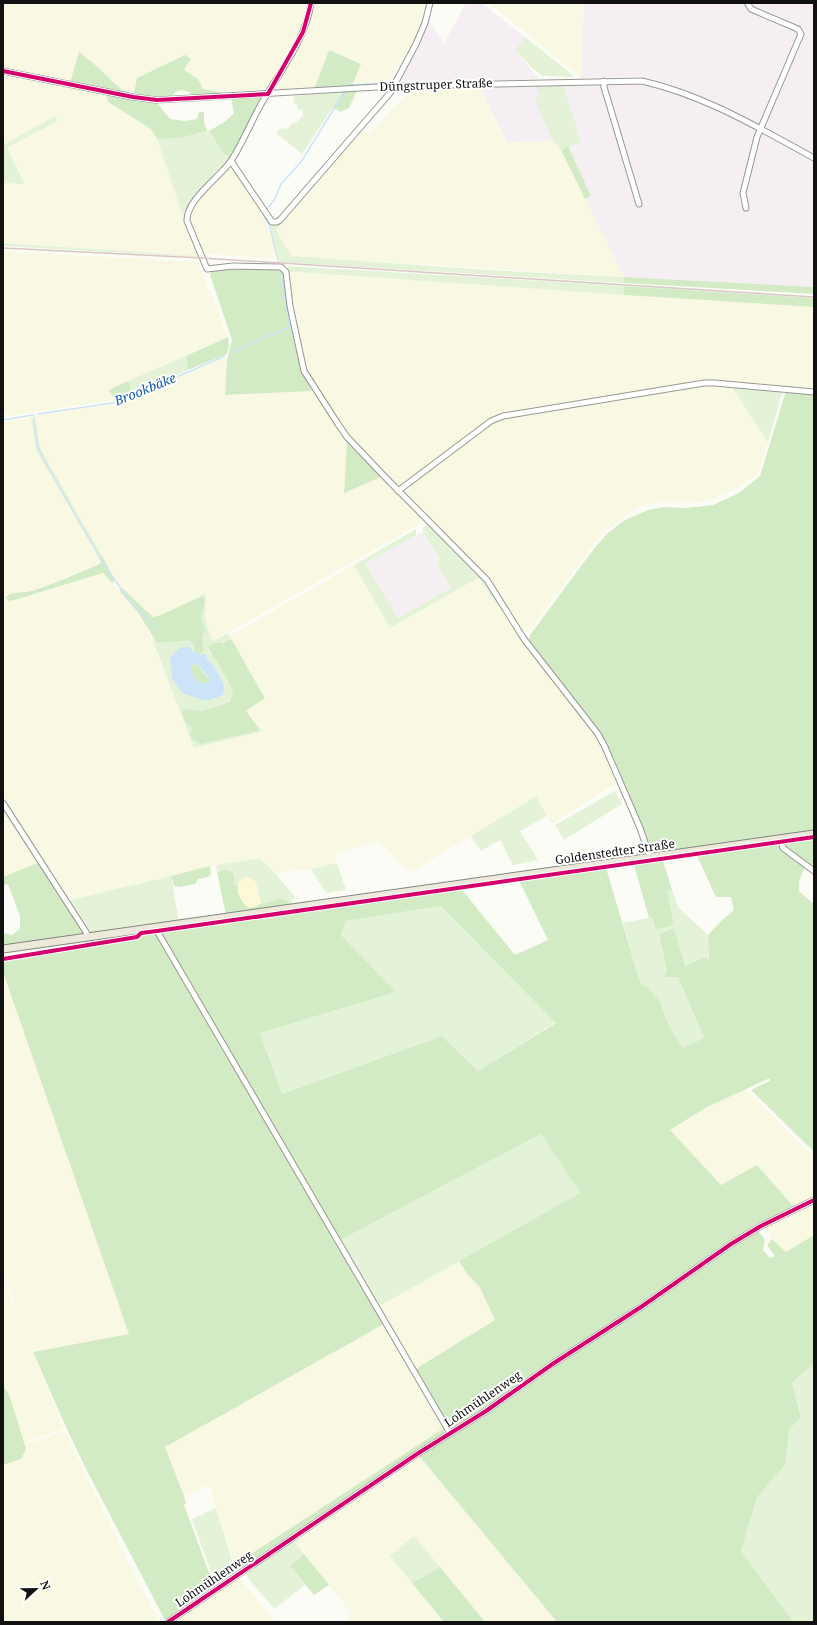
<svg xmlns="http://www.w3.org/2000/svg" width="817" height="1625" font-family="'Noto Serif',serif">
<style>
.industrial{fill:#f5eff3}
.farmland{fill:#f9f9e3}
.green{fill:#e4f3d7;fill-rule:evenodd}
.forest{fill:#d3ebc4;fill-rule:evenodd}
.sand{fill:#fcf8d8}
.water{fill:#cce4f8;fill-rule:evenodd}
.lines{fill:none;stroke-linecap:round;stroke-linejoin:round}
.stream{stroke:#cce4f8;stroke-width:1.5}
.minor-casing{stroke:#979795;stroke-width:7}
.major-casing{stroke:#848482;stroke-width:9}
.minor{stroke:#fffffe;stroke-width:5}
.major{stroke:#edeadb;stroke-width:7}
.rail{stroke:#d9c6c5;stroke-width:1.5}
.cycleway-casing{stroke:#fff;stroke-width:6}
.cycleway{stroke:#d6006c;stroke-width:4}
.labels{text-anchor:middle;stroke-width:4;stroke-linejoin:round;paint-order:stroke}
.street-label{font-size:12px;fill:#111;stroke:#fff}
.water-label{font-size:13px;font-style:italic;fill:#1559a8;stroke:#fff}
</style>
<rect width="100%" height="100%" fill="#fcfcf7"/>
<g class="industrial">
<polygon points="466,3 469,5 470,3 482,3 525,37 515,50 539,79 404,83 402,79 420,45 421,38 428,19 444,43"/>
<polygon points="584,3 814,3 814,287 624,277 585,199 591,196 568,146 580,142 563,84 640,83 642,76 581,78"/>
<polygon points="535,86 540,96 535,99 553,141 507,142 479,87"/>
<polygon points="423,532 440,561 436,564 451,588 398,618 365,563"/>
</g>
<g class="farmland">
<polygon points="3,3 307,3 300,30 272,80 267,87 259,90 213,92 203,89 198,79 184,70 138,78 134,93 122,90 92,62 79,52 70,82 3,67"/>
<polygon points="312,3 427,3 423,20 413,43 389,82 353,83 329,50 315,87 276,90 279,80 305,33"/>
<polygon points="489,3 584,3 581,78"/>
<polygon points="3,75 106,94 108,102 151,129 160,145 198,256 3,243 3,183 25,183 7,148 58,121 55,116 3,145"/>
<polygon points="479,87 507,142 553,141 561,150 624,277 300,257 292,256 288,252 276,230 277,227 346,147 349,149 349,144 361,131 368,135 401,100 418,88"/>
<polygon points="231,166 233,167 257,203 265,220 272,237 275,256 274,259 203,254 188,220 190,209 227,168"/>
<polygon points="3,251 198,262 228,337 110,390 115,400 9,416 3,411"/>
<polygon points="291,272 814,307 814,389 789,386 783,388 704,381 545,406 498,415 486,421 399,486 392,482 348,437 306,370 301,355 290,291"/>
<polygon points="226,357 227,360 225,395 312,391 347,441 344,492 381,477 419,514 420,518 420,522 416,526 213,641 205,620 206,593 161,615 153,617 122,588 114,578 41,450 35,416 119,403"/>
<polygon points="715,384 731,386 768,442 758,474 737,488 713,499 698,503 651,503 637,508 627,515 606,531 596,541 532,628 525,633 522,630 489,579 405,493 409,485 491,423 505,418"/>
<polygon points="31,417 36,450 101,562 53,583 26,592 16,592 8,601 24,598 104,573 139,614 147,627 194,748 246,713 246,711 249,708 265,697 229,636 354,565 390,628 478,578 521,636 524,645 596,735 607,753 618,782 552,824 536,796 413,871 408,871 379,841 335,853 337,863 311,869 275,873 260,858 216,865 70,900 3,797 3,422"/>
<polygon points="3,807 40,862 3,877"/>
<polygon points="3,972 130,1335 33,1352 64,1429 24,1443 9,1394 3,1386 3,1278 25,1329 3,1272"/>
<polygon points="746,1089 814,1157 814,1197 793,1206 757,1166 721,1185 670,1130 707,1107"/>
<polygon points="814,1204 814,1235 786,1252 779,1247 765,1227"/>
<polygon points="459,1261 468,1275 479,1286 495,1320 414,1370 378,1307"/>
<polygon points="384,1324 444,1428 234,1565 209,1485 184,1496 164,1447"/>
<polygon points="65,1431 137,1580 159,1622 3,1622 3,1465 21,1459 26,1449 24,1445"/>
<polygon points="420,1457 557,1622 485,1622 413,1536 390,1556 444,1622 343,1622 352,1614 293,1540 375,1485 378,1487"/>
<polygon points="239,1577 275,1622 174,1622"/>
</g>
<g class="green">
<polygon points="525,37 573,75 572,77 543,76 534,70 515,50"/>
<polygon points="563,84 581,142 561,150 553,141 534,99 540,96 535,86"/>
<polygon points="343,92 302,154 276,133 281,128 287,129 294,122 295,123 303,116 302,110 298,108 297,104 294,104 293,96"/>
<polygon points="55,116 58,121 7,148 25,184 3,183 3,145"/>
<polygon points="209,131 224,154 230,157 188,208 185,213 182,213 157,139 181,138"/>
<polygon points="264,214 270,222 282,221 276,230 284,245 292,256 489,270 624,277 624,283 279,262 271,226"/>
<polygon points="3,243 198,256 200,257 3,246"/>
<polygon points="288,266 624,286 624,295 296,272 291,272 290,275 288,275"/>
<polygon points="186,356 188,370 131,396 132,392 128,381"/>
<polygon points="731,386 781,391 782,393 768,442"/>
<polygon points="35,416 41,450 102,556 99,558 36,450 31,417"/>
<polygon points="429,524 490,586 521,636 478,578 390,628 354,565 416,529 416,536 365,563 398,618 451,588 436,563 440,560 423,532 423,527"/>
<path d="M206 593 205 620 213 641 228 633 232 640C226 640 215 645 208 646L209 652 214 656 216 662 224 673 234 691 230 703 203 711 185 709 192 728 193 740 200 744 257 731 258 727 263 731 194 748 151 636 157 643C167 641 179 643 189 640L194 645 202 639 205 628 201 619 200 597 161 615ZM190 647C194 653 197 655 205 654L221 677 225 690 172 679Z"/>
<polygon points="615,791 622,804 564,840 555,825"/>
<polygon points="536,796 547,816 520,831 538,860 513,865 500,840 481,851 471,836"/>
<path d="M260 858 275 873 295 897 292 900 293 906 273 902 257 905 261 902C258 896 259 885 253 880L239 882 238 887 234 883V875C229 869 225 870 217 872L216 865Z"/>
<polygon points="337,863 346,890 326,893 311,869"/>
<polygon points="171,876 179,922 92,934 70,900"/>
<polygon points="667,890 672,890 678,907 708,935 709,962 705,957 685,966 674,928 659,934 667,971 678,977 704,1038 683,1047 670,1028 660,1002 651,990 640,982 623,923 653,917"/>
<polygon points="441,906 556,1022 478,1071 442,1036 282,1094 260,1033 396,992 341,935 346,921"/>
<polygon points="541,1134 580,1193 378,1307 341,1239"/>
<polygon points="814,1363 814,1622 783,1622 733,1560 731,1516 784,1431 801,1414 792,1383"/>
<polygon points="216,1508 236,1574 221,1581 212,1575 192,1519"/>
<polygon points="414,1536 440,1567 412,1583 390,1556"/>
<polygon points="293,1540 304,1554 290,1566 305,1585 274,1609 244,1573"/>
</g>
<g class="forest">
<polygon points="329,50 361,64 353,83 353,87 323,89 315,87"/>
<polygon points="79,52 92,62 122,90 128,91 127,94 70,82"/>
<polygon points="185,55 191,59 184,70 198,79 203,89 231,94 194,96 188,92 181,90 175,92 169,99 157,99 134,93 137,78"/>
<polygon points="357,91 349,108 340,112 333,107 343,92"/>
<polygon points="106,94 157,103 170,119 185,121 197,119 199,112 204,112 204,123 207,131 181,138 157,139 151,129 108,102"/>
<polygon points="262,97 238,145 230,157 224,154 209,131 226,121 234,113 231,98"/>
<polygon points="568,146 591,196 585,199 561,150"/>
<polygon points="243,267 281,270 284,273 301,369 312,391 225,395 227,360 232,340 210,275 212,270"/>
<polygon points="624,277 814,287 814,294 624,283"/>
<polygon points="624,286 814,298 814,307 624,295"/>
<polygon points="228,337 229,346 227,354 188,370 186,356"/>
<polygon points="128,381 132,392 131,396 115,400 109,390"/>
<polygon points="789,391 814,393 814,833 652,854 604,738 529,640 530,635 593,550 607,534 623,521 648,510 664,507 686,508 713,505 739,493 760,476 785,394"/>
<polygon points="347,439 381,477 344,493 347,441"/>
<path d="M102 556 114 578V582L112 583 103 573 15 600 8 601 6 597C12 591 19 593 27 592 48 587 78 573 99 564L101 562 99 558Z"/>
<path d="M122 588 153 617 161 615 200 597 205 598 201 619 205 628 202 639 204 650 199 654 194 652V645L189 640C179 643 167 641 157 643L139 614 119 590Z"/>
<path d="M228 640H232L265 698 246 711 258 727V731L200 744 193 740 190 734 192 728 187 724 181 711 185 709 203 711 230 702 233 691C228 679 220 669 214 657 212 653 209 652 208 646L219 642 223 643Z"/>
<polygon points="196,662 208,678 210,680 208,683 199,683 192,673 190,668"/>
<polygon points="814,839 814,869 787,849 785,844"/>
<path d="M777 844 783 850 805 866 799 882V891L814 904V1152L751 1090 770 1081V1078L707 1107 670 1130 721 1185 757 1165 793 1206 755 1225 639 1306 455 1427 448 1426 414 1370 495 1320 479 1286 468 1275 459 1261 580 1193 541 1134 340 1240 160 932 328 907 462 890 515 955 548 940 520 882 606 868 640 982 651 990 660 1002 670 1028 683 1047 704 1038 678 977H664L667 971 659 934 674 928 685 966 705 957 709 961 708 935 721 921 734 910 731 897H716L697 856ZM441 906 556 1023 478 1071 442 1036 282 1094 260 1033 396 992 341 935 346 921Z"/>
<polygon points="663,861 672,890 667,891 674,925 656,929 653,917 649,918 634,865"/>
<polygon points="40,862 83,928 84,935 3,947 3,933 12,935 20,929 20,916 8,884 3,886 3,877"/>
<polygon points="210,866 211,874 208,877 198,879 195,884 179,887 174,886 171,876"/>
<path d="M225 870 230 871 234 875V883L238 887V893L255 907C261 902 271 903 279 898L288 901 289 907 226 915 217 872Z"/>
<polygon points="156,932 384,1324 165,1447 184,1496 186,1503 184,1505 214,1586 165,1620 86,1469 65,1425 33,1352 129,1334 3,972 3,960 138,938 142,934"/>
<polygon points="758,1230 765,1240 763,1250 770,1258 775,1256 767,1245 772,1239 786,1252 814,1235 814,1363 792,1383 801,1416 789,1430 785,1465 757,1497 741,1551 793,1622 557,1622 419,1456"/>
<polygon points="3,1386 9,1394 26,1449 21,1459 3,1465"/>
<polygon points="444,1428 444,1435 236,1574 234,1565"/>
<polygon points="304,1554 329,1585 314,1595 290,1566"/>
<polygon points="440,1567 485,1622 444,1622 412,1583"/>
</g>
<path class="sand" d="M245 877H249L256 882 258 895 261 903 255 907 248 908C240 901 236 892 239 882Z"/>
<path class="water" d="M185 647H190C194 653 197 655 205 654 211 665 229 681 223 695L210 700H203L182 693 172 679 170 657 180 648ZM196 662C199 665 208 677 210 680L208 683H199L192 673 190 668Z"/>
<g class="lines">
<g class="stream">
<polyline points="419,30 424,19"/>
<polyline points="348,85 390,83 394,80"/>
<polyline points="267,209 275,199 281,184 301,162 345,91"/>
<polyline points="263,214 270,227 278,261"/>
<polyline points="231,352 290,327 280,269"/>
<polyline points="38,414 119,402 225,356"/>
<polyline points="34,419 37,445 43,458 106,568 130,601 155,627"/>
<polyline points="3,420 33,415"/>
</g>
<g class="minor-casing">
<g id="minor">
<path d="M311 3C306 38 282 69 264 99 252 119 244 141 231 161 219 178 186 200 187 221L207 269 233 266 281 267 286 272 290 306 304 371 338 424 347 437 386 478 487 580 524 639 598 734 605 747 640 828 650 857"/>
<path d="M3 71 133 97 157 100 394 86 642 81C704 95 759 128 814 158"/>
<polyline points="604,81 604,87 639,204"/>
<polyline points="231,161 272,222 277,222 280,220 390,93 416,44 425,23 430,3"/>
<polyline points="746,208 743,193 757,137 801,34 798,29 751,9 748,4"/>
<polyline points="398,491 491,421 503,416 704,383 715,383 814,392"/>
<polyline points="3,803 86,932 88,937"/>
<polyline points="780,839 783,848 814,871"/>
<polyline points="157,927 157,931 450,1433"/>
<polyline points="168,1622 417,1454 486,1411 554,1363 641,1307 731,1244 761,1226 814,1200"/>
</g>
</g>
<g class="major-casing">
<polyline id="major" points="3,949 814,834"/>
</g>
<use href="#minor" class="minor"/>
<use href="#major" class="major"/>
<polyline class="rail" points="3,248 202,258 814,297"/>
<g class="cycleway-casing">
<g id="cycleway">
<polyline points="3,71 133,97 157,100 268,94 303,32 311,3"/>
<polyline points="3,959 137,937 141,933 157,931 814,837"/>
<polyline points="168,1622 417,1454 486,1411 554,1363 641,1307 731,1244 761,1226 814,1200"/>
</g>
</g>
<use href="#cycleway" class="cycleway"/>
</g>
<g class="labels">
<g class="street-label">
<text transform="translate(436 85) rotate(-2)" y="4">Düngstruper Straße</text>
<text transform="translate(615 852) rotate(-8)" y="4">Goldenstedter Straße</text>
<text transform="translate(483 1399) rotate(-34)" y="4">Lohmühlenweg</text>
<text transform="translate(214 1579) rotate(-34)" y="4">Lohmühlenweg</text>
</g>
<g class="water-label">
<text transform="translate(145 389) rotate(-22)" y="5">Brookbäke</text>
</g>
</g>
<rect width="817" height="1625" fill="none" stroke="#111111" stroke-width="8"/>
<g transform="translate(36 1589) rotate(68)" stroke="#ffffff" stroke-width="3" paint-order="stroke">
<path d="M0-3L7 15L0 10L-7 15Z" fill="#111111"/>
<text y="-6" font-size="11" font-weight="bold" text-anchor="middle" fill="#111111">N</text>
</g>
</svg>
